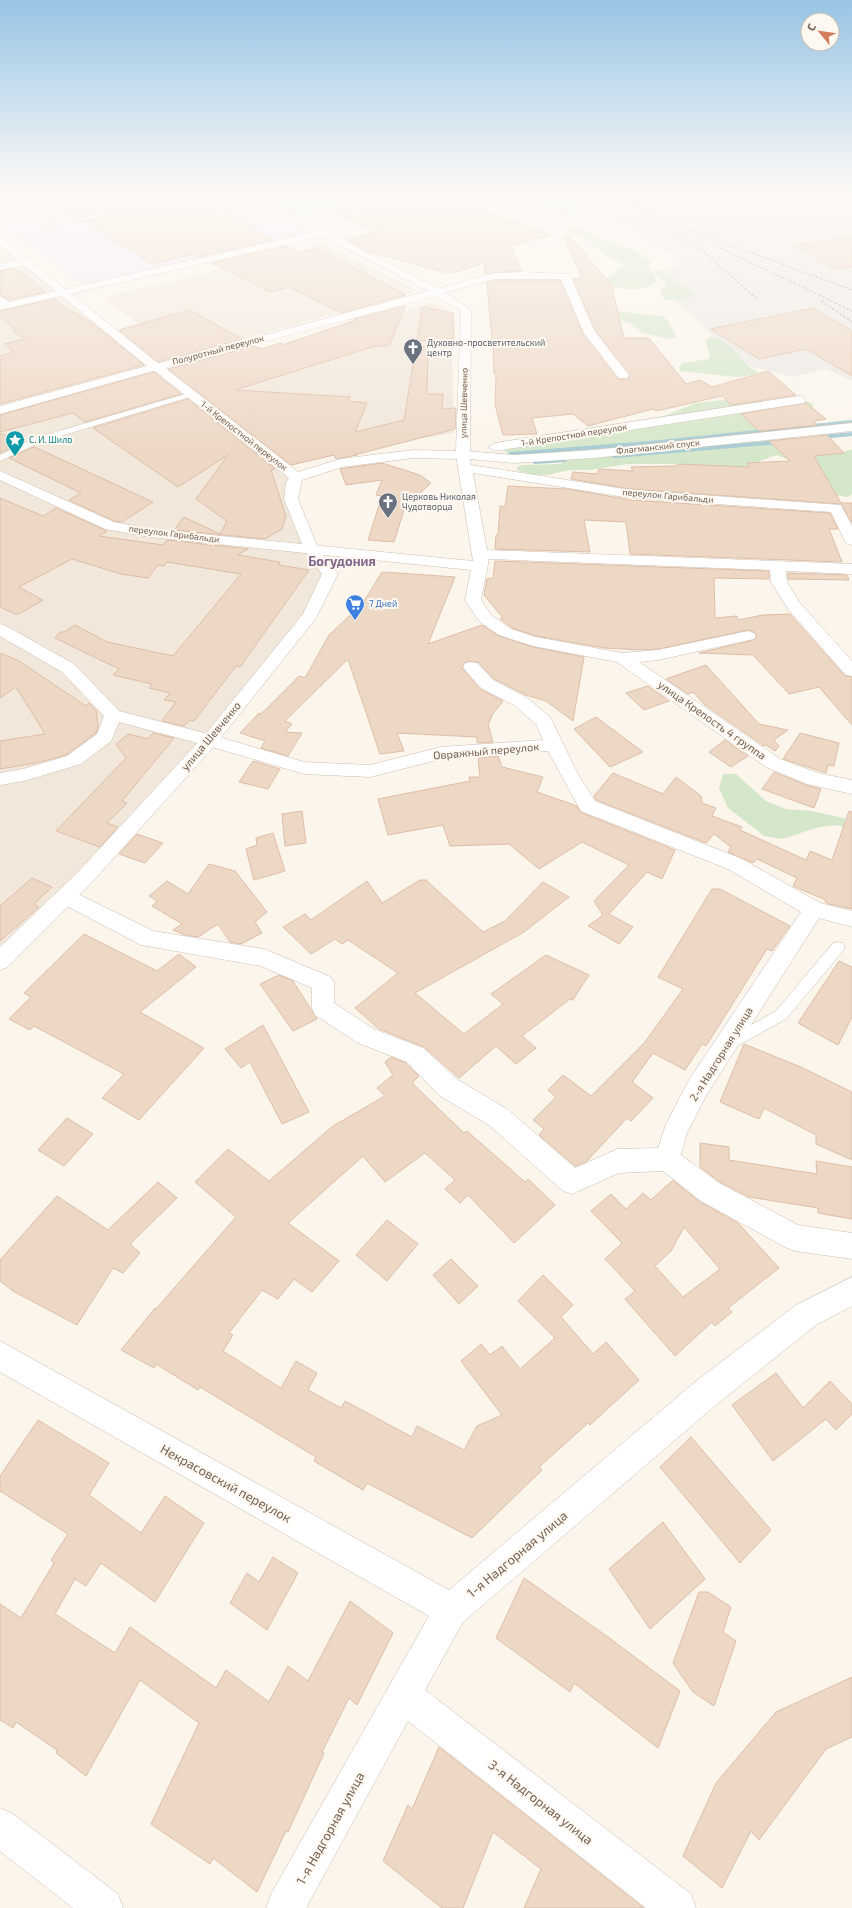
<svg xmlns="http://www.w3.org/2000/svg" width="852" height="1908" font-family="'Exo 2',sans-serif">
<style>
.residential{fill:#f1e7da}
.industrial{fill:#ece8e3}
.education{fill:#f2e7f7}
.green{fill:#d5e7ca}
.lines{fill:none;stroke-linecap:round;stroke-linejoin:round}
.stream{stroke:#a8cbd3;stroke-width:4}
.building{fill:#edd7c5;stroke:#debea8;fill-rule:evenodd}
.service-casing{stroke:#ccbeb2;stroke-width:1}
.minor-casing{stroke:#ccbeb2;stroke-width:1}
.tertiary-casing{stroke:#ccbeb2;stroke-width:1}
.secondary-casing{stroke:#cebeaf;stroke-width:1}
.service{fill:#fff;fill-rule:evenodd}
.minor{fill:#fff;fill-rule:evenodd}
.tertiary{fill:#fff;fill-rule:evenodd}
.secondary{fill:#fff;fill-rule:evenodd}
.rail{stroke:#b9a9c4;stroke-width:1.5;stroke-dasharray:2.5 2;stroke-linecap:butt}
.labels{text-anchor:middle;stroke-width:4;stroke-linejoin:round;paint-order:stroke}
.far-worship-label{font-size:9px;fill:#5b616d;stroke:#fdf9f1;text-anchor:start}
.far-street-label{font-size:9px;fill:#735e50;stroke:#fdf9f1}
.far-culture-label{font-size:9px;fill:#0d838f;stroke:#fdf9f1;text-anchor:start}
.far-shop-label{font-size:9px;fill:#366cbe;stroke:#fdf9f1;text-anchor:start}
.street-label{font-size:11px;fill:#735e50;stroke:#fdf9f1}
.far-district-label{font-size:13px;font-weight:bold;fill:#83688e;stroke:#fdf9f1}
.near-street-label{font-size:13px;fill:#735e50;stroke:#fdf9f1}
</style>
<rect width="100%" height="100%" fill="#fbf5eb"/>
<g class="residential">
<polygon points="0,241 295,477 291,499 324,580 309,615 209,740 0,960"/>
<polygon points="325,244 418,291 183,355 102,298"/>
<polygon points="433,303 451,312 454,433 303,459 182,370"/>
</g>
<g class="industrial">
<polygon points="574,191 852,191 852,381 826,369 793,377 742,364 675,300 698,295 660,271 688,265"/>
<polygon points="431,192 474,210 395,227 352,209"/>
</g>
<polygon class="education" points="0,191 228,191 309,233 84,285 0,223"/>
<g class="green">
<polygon points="252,191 402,191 304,216 301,215 292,216 269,200 254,194 254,192"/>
<polygon points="495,191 562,191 576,199 581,214 579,217 573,216 504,198 502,193"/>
<path d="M573 227C583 229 591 235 601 239 617 245 640 248 651 263L649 265V269L653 272 656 279 653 284C638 292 621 289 605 285L604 281 625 265 609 258 586 239 565 231Z"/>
<path d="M654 271H660L698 295C688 297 665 307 660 293L666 284Z"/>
<polygon points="604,310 662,316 667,320 677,337 670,339 642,333 632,324 619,320"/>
<path d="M712 337C737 344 740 365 757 371V374L737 377 680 371 679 368 682 363 709 359 710 356 705 340Z"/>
<path d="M733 399 755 401 804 400 813 404 812 412 754 421V427L762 433 536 454C523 454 508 457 499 447L646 423 696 403Z"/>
<polygon points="791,435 796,439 840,453 852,449 852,494 848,497 829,494 800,463 776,455 742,468 669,464 628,464 589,470 569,470 548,475 533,475 518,471 517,467 522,465 560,464 570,459 640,452 689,451 720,448 749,441 764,442 767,439"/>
<polygon points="723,774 736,774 766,801 786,809 812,811 852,820 852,830 837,825 819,827 782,839 764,836 728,808 719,788"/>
</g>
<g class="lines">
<g class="stream">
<polyline points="821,437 852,434"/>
<polyline points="510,454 661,442 852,422"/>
<polyline points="615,456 778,442"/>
<polyline points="535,462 565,460"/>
</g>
</g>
<g class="building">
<polygon points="72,191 114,191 121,195 140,191 191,191 228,211 225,212 274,240 199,257 195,254 152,264 83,221 107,216 108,215"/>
<polygon points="408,197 449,216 475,210 484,215 489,213 509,221 512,220 550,235 511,246 522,271 495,272 485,274 484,263 455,272 443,272 367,251 347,240 378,232 335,212"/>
<polygon points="70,198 95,213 76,217 51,202"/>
<polygon points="568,234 611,284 624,338 649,338 686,384 700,380 712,387 768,371 796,395 731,405 722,396 656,411 653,409 588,426 573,414 532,418 537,434 503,435 495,404 496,374 494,374 493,340 492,340 487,283 495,280 560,280 583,334 618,379 627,380 630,376 596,331 573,279 582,278 564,237"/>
<polygon points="852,237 852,267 835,269 792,245"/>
<polygon points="286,246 299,253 317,248 406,295 341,313 289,287 270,292 212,263"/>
<polygon points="15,268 46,292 9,300 0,295 0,271"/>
<polygon points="55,299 68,309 92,323 144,365 0,404 0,356 14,352 4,344 25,339 13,331 16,330 0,317 0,311"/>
<polygon points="405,306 390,345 372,347 235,390 350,397 348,401 367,403 355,432 404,420 416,346 428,348 427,394 443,394 442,409 456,408 455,429 354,455 357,455 336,459 334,455 291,465 168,369 254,346 261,349 281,343 283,345 356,320 354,319"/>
<polygon points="422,307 453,313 454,339 417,341"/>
<polygon points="813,308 852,331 852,376 806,349 759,359 710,329"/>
<polygon points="190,310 242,339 158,362 119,330"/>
<polygon points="154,372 181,394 85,422 73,413 0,432 0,415"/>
<polygon points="188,399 275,469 271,470 286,516 282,529 265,539 174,530 184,517 220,534 227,521 196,499 228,455 178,487 93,428"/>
<polygon points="806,403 826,419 814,421 817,425 759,431 741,414"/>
<polygon points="0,433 23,442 0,453"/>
<polygon points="827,435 844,453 814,456 841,503 852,503 852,523 841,504 631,489 571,479 573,472 597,474 599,469 633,471 631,467 677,466 677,464 749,467 747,463 790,461 769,441"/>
<polygon points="34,447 39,449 153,502 122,522 114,521 69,500 81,493 9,458"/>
<polygon points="382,463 420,475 431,483 415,498 408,497 394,542 368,540 382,496 376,495 382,480 346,485 340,469"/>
<polygon points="508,486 568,489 631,500 830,513 838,529 829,529 842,562 630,554 626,522 584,520 590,552 495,549 496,535 498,535 500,506 505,507"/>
<polygon points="0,498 43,516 56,508 107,531 99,536 163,545 167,540 248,549 238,555 280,562 279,565 309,570 240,667 236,666 194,721 190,720 184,726 162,721 176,702 164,700 170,693 149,688 152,684 113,675 119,669 55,638 60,632 64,632 75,625 107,642 173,656 241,574 167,562 164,566 158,565 148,578 121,574 72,559 19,587 43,600 19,614 15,614 0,607"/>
<polygon points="495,561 769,571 769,579 714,578 715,618 737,616 738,620 763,615 790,614 845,676 852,677 852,725 819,687 789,694 753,655 699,653 754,640 757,635 754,632 748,630 658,649 642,650 604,648 536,636 512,628 500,619 503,618 484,595 487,579 493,578"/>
<polygon points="382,572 455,577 428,644 482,625 499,636 533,647 584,657 573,721 546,701 526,695 494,679 478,662 465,662 462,668 480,689 503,701 492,715 488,725 493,742 477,743 477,737 397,733 404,751 380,754 348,659 285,721 292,724 285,732 302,733 288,756 261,748 265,741 240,733 259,713 261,714 299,676 305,678 329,635 363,603"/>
<polygon points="788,573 847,575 849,580 788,579"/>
<polygon points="0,653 19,661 86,706 89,703 96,710 98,726 96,733 66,755 36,763 0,769 0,741 45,734 16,687 0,698"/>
<polygon points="706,665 759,724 788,730 774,740 779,746 775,751 766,745 764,746 705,705 693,692 688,694 666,679"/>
<polygon points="648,686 669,701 644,710 626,693"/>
<polygon points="596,717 643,752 610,767 574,729"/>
<polygon points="153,733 174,738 122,801 127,803 107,823 118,827 100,847 56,831 126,758 116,744 128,734 148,739"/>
<polygon points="800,733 839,743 834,766 828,765 826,773 783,759"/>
<polygon points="725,740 748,756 731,767 709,752"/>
<polygon points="498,756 502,767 543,777 537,792 577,806 580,812 675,850 662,879 647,872 609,914 633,927 619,944 588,926 603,915 594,901 629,865 582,842 539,869 509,844 450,846 443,825 388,835 378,799 470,781 469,777 480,777 478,758"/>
<polygon points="253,761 280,769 268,789 239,782"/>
<polygon points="774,772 806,785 821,789 814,808 762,789"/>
<polygon points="613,773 663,794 676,777 701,796 702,803 716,808 712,816 742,827 740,830 806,860 810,851 832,860 849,811 852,812 852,909 829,904 825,902 826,900 795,887 793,886 797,878 757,859 753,863 728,852 731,847 714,834 706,843 596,800 594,796"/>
<polygon points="302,811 306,843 285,846 282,814"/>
<polygon points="273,833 285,871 254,880 246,849 257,845 256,838"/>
<polygon points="137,834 163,843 145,863 119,854"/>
<polygon points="209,864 235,871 267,912 255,922 262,933 241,944 230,942 218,924 198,937 185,935 173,930 182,924 152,906 157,901 149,896 167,881 188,894"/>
<polygon points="32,878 52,887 34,904 39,907 0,941 0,906"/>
<polygon points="420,880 426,880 483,932 505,921 543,882 569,897 524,932 415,993 464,1034 503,1004 491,994 546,955 589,975 573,1000 570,999 522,1036 536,1048 516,1064 496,1046 459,1078 424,1047 379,1029 355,1008 398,973 348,940 342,944 335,939 311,954 283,927 305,914 311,920 367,881 382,903"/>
<polygon points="712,889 720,889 790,926 772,951 767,949 706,1046 702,1044 685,1070 653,1053 632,1082 653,1098 631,1121 627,1118 586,1162 575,1166 539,1135 544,1129 533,1120 556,1097 548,1090 563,1075 591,1096 645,1042 683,989 658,977"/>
<polygon points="84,934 157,971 179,954 196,967 140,1012 204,1048 139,1120 102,1098 124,1074 34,1026 30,1030 9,1019 31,997 24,993"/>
<polygon points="839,961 852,967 852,1017 838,1045 798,1023"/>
<polygon points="279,975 293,981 317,1019 293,1031 260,984"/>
<polygon points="263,1025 309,1112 282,1124 250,1062 241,1068 225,1049"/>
<polygon points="744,1044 803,1068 852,1092 852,1160 816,1144 816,1135 764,1108 759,1119 720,1102"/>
<polygon points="391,1057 406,1063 419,1076 412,1083 464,1133 467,1131 525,1182 528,1179 555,1205 514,1243 468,1195 460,1203 445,1189 455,1180 425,1153 385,1182 363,1156 288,1223 339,1261 312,1292 294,1279 278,1299 262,1290 229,1333 233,1335 223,1351 281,1388 296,1361 317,1373 308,1390 341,1408 345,1401 412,1437 417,1426 464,1450 477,1426 502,1415 461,1361 481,1344 490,1355 502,1346 520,1369 555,1338 518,1301 543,1275 573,1305 561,1317 593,1354 606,1342 639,1380 590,1425 588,1423 539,1467 542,1470 472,1538 367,1483 363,1490 314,1461 316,1457 200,1387 198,1390 156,1364 154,1368 121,1350 155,1308 156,1309 236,1217 195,1182 228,1149 269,1181 333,1126 385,1096 377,1088 393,1075 385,1062"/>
<polygon points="67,1118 93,1134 64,1166 38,1150"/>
<polygon points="700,1143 729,1147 729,1160 817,1174 816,1161 852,1167 852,1219 818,1213 818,1208 749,1197 720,1182 700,1167"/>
<path d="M673 1180 700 1202 738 1223 779 1268 728 1308 732 1312 715 1326 712 1322 675 1356 625 1299 635 1291 605 1259 622 1243 591 1211 611 1194 626 1209 643 1193 651 1200ZM684 1227 720 1269 683 1297 655 1266 671 1251Z"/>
<polygon points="158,1182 177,1198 130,1244 140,1253 123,1273 113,1268 77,1325 13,1291 0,1281 0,1260 57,1196 108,1230"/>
<polygon points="387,1220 418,1244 387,1281 356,1255"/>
<polygon points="451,1259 478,1286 459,1304 433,1275"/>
<polygon points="776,1373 803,1408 830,1381 852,1404 852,1414 836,1430 826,1419 773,1461 732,1405"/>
<polygon points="38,1420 109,1463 89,1495 141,1533 165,1496 204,1523 155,1602 101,1563 86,1586 75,1579 55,1614 115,1653 130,1627 216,1688 226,1670 269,1702 288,1666 308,1681 350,1601 393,1633 357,1705 349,1698 322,1752 324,1753 288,1832 286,1831 257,1892 213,1858 210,1864 151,1824 199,1723 140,1680 86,1776 56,1753 57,1750 16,1722 13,1728 0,1720 0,1604 21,1618 54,1563 51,1560 68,1534 0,1491 0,1476"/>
<polygon points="691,1437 771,1530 740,1563 660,1467"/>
<polygon points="663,1522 705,1579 650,1629 609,1569"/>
<polygon points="273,1557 298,1573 267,1630 230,1603 247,1573 259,1582"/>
<polygon points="524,1578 608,1637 680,1691 658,1748 574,1683 570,1692 496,1638"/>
<polygon points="699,1592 708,1592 731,1607 723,1632 736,1641 714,1706 693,1692 673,1663"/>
<polygon points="852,1677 852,1737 826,1749 759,1840 751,1831 722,1888 683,1856 716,1783 776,1712"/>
<polygon points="439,1747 644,1908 524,1908 541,1869 493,1832 463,1908 442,1908 383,1861 408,1805 412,1809"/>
</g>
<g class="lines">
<g class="service-casing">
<g id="service">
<polygon points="61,191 70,191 107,215 36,229 36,227 38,226 99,214"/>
<polygon points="557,191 564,191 585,201 683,265 678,266 581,203"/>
<polygon points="189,393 196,395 41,442 0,461 0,455 35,438"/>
<polygon points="838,942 843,943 845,947 843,951 786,1019 732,1049 727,1051 722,1049 719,1045 722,1041 776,1011 833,943"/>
</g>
</g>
<g class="minor-casing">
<g id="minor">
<polygon points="0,238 3,239 160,365 162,367 160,369 0,414 0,406 147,366 24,265 0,270 0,264 18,260 0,246"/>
<polygon points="524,272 569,274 595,332 627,372 629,375 627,378 619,378 584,333 561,279 495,279 437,295 432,292 433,290 495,273"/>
<polygon points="0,296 13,305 12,307 4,307 0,304"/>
<polygon points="800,396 806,400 804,403 495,451 488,447 495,443"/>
<polygon points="852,423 852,431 594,458 514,463 470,459 471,465 631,490 841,505 852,526 852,545 847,544 845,541 831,512 631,498 473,473 487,550 852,564 852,574 786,571 787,582 800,603 852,661 852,676 846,675 788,609 771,582 770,570 489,559 481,600 491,615 511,629 536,637 622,653 658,650 748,631 754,633 756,636 754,639 658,660 639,662 780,759 818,773 852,780 852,794 807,784 766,767 617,662 533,646 499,635 479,621 465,600 471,570 150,537 105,529 0,480 0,471 114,522 150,529 473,561 456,455 458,452 466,451 514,455 594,450"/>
<polygon points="0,624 6,626 74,664 119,711 216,736 304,762 370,765 441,747 543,740 536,724 514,705 481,688 463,667 465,663 471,662 477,663 493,680 526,697 550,717 579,776 595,801 742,859 820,903 852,911 852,927 819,918 707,1094 687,1133 681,1155 719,1183 798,1225 852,1233 852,1259 795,1251 785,1247 701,1201 663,1171 619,1173 572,1194 563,1191 489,1125 440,1096 407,1062 358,1043 315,1015 312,1008 312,988 261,966 141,945 59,902 56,896 59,890 66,888 153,931 264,949 331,977 334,983 334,1003 374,1029 423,1048 458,1080 507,1109 575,1168 617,1149 658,1148 666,1124 689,1080 801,912 728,869 581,811 548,751 441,759 370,777 304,774 205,745 119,722 111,741 81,764 24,781 0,785 0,773 23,769 67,756 97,734 104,716 62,672 0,636"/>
<polygon points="852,1277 852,1306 816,1325 717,1404 463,1622 425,1690 691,1894 696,1908 646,1908 408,1721 306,1908 266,1908 271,1894 429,1616 0,1372 0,1341 449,1590 695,1382 796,1305"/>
<polygon points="0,1808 13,1814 118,1894 123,1908 73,1908 0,1851"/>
</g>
</g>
<g class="tertiary-casing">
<path id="tertiary" d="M323 230 441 290 471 310 470 455 468 458 463 459 413 458 342 467 302 480 298 499 318 548 338 574 316 618 216 744 93 881 8 967 0 970V947L79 871 204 736 303 614 322 574 304 549 284 499 286 483 289 478 150 367 152 365 428 291 320 235 318 233ZM436 296 461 311 456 451 413 450 340 459 298 472 165 368Z"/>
</g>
<g class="secondary-casing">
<polygon id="secondary" points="234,191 244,191 328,233 323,236 0,310 0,304 314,232"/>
</g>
<use href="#service" class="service"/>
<use href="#minor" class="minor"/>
<use href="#tertiary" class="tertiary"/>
<use href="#secondary" class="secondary"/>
<g class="rail">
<polyline points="597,191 611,199"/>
<polyline points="608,191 649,215 852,290"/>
<polyline points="650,220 704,252 757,299"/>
<polyline points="721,248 852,311"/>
<polyline points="821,301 852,322"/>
</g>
</g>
<linearGradient id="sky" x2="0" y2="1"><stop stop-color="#98c4e6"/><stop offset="0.42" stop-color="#fdfaf6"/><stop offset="1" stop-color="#fdfaf6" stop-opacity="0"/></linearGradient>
<rect width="852" height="458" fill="url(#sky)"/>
<defs>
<g id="church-pin" transform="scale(1)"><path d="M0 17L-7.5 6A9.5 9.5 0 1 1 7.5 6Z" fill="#6b7280" stroke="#fdf9f1"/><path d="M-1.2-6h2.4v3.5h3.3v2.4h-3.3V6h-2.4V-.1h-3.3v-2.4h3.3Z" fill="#fff"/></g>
<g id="sight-pin" transform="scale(1)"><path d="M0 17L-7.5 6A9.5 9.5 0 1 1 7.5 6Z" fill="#0f9aa8" stroke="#fdf9f1"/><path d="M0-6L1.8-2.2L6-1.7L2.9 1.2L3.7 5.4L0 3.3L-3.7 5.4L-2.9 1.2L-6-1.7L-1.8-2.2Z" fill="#fff"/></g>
<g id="supermarket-pin" transform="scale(1)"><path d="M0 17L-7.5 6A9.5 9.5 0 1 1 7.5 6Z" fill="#3f7fe0" stroke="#fdf9f1"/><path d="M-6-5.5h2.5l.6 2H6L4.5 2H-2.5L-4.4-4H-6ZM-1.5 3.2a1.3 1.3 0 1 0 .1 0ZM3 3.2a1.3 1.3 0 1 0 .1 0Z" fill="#fff"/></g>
</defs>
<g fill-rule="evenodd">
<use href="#church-pin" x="413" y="348"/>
<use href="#sight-pin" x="15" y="440"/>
<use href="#church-pin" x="388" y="502"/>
<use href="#supermarket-pin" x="355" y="604"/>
</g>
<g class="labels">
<g class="far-worship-label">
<text x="427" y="346">Духовно-просветительский<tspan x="427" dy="10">центр</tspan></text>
<text x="402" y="500">Церковь Николая<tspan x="402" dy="10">Чудотворца</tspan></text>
</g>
<g class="far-street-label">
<text transform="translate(218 350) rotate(-15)" y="3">Полуротный переулок</text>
<text transform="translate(464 403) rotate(-89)" y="3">улица Шевченко</text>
<text transform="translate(574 435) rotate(-9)" y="3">1-й Крепостной переулок</text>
<text transform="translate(244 436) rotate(38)" y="3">1-й Крепостной переулок</text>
<text transform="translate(658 447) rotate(-6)" y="3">Флагманский спуск</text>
<text transform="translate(668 496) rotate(5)" y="3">переулок Гарибальди</text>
<text transform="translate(174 534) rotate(7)" y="3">переулок Гарибальди</text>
</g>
<g class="far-culture-label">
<text x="29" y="443">С. И. Шило</text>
</g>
<g class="far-shop-label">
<text x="369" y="607">7 Дней</text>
</g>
<g class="street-label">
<text transform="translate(712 720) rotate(35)" y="4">улица Крепость 4 группа</text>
<text transform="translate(211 736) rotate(-50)" y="4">улица Шевченко</text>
<text transform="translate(486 751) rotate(-5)" y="4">Овражный переулок</text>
<text transform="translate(721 1054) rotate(-58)" y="4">2-я Надгорная улица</text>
</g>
<g class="far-district-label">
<text x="342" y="566">Богудония</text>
</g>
<g class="near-street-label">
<text transform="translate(226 1483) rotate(29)" y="5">Некрасовский переулок</text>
<text transform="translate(517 1554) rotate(-40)" y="5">1-я Надгорная улица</text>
<text transform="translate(541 1802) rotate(38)" y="5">3-я Надгорная улица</text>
<text transform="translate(330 1828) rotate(-61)" y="5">1-я Надгорная улица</text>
</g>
</g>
<g transform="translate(820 32) rotate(299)"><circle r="19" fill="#fdf9f1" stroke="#c6bbb1"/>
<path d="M0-3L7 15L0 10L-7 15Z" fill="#d67d5e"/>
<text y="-6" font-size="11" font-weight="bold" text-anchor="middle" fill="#735e50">С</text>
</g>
</svg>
